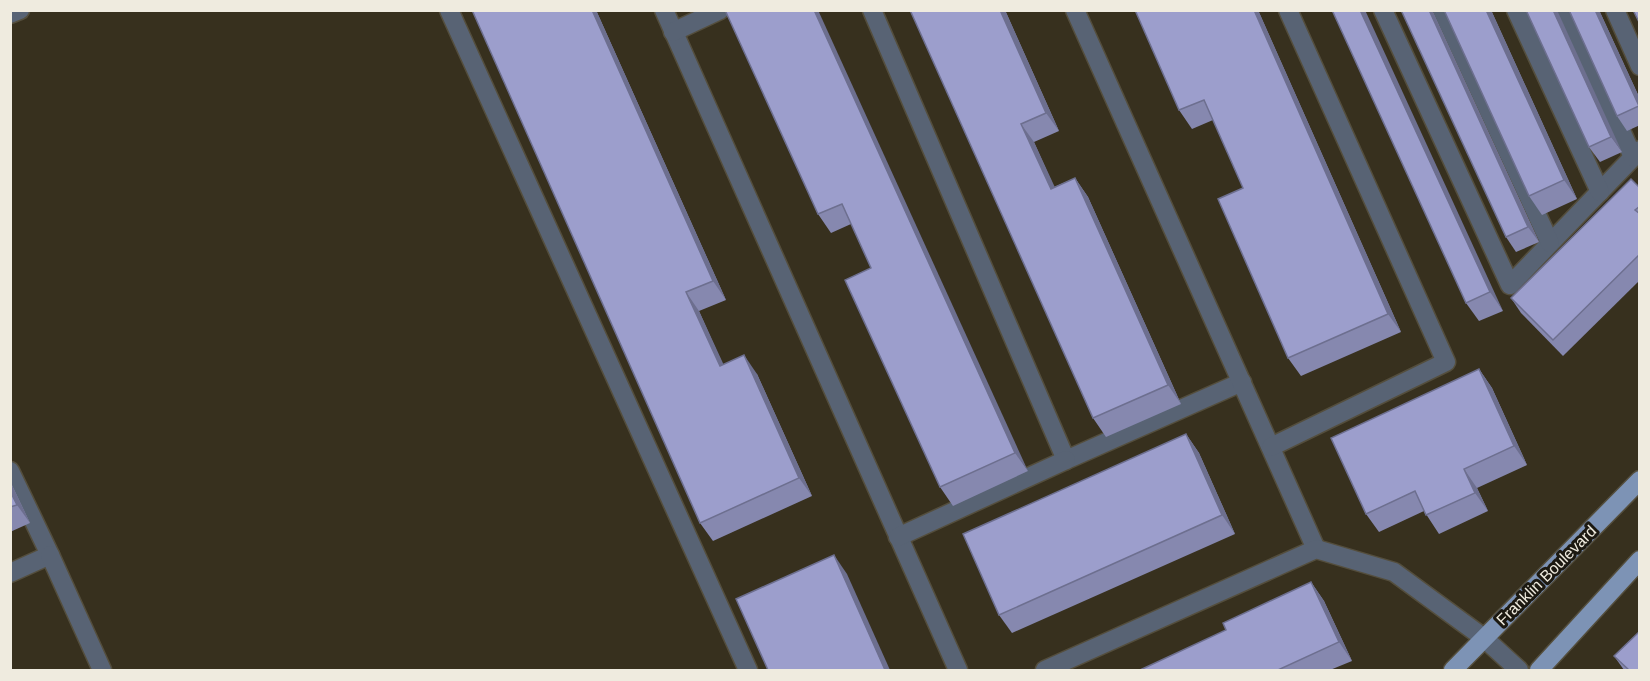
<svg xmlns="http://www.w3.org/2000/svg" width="1650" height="681" font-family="Helvetica,sans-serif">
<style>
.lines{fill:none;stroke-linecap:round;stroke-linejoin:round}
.minor-casing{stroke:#544e3d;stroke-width:21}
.major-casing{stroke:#544e3d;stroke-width:21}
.minor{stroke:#586374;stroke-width:18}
.major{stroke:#7d93b5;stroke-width:18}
.wall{fill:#8688af}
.shaded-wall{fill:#6d6f8f}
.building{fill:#9c9ecc;stroke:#6d6f8f;stroke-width:1.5}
.labels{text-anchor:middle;stroke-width:6;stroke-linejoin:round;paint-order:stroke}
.street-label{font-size:16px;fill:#efebdf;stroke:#1c1911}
</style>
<rect width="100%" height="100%" fill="#37301e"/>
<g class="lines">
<g class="minor-casing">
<g id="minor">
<polyline points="449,10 748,670"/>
<polyline points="664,10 958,670"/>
<polyline points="872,10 1066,460 1242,382"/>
<polyline points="1075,10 1316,549"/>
<polyline points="1383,10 1510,285 1640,150"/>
<polyline points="1442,10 1550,243"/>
<polyline points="1516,10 1600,192"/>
<polyline points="1566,10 1633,157"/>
<polyline points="1615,10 1640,66"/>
<polyline points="10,14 20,10"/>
<polyline points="673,32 720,10"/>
<polyline points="1271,447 1446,362 1288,10"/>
<polyline points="10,471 50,555 10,573"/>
<polyline points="898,537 1066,460"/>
<polyline points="50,555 102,670"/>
<polyline points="1045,670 1316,549 1394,572 1484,638 1519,670"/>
</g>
</g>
<g class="major-casing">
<g id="major">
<polyline points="1453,670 1640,480"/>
<polyline points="1539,670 1640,560"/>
</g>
</g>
<use href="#minor" class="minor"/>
<use href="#major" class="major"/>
</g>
<g class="wall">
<polygon points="596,10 726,300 699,311 723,365 757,374 812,496 713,541 700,523"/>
<polygon points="725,10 1028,471 953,506 940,487 871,268 851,224 831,233 818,214"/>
<polygon points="910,10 1005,10 1059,131 1034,142 1054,187 1075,178 1088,197 1181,404 1106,437 1093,418"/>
<polygon points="1258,10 1401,332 1301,376 1288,358 1243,188 1213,120 1192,129 1179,110"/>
<polygon points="1332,10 1503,311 1479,321 1466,303"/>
<polygon points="1401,10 1432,10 1539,242 1516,252 1506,237"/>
<polygon points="1444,10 1491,10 1577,199 1542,215 1529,196"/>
<polygon points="1526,10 1622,152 1600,162 1589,147"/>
<polygon points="1569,10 1599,10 1640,99 1640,125 1627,131 1617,116"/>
<polygon points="1640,188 1640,280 1563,356 1521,313 1511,298"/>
<polygon points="1479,369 1492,388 1527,465 1477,488 1488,511 1439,534 1424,511 1379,532 1366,514"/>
<polygon points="1186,434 1199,453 1235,534 1012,633 999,615"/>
<polygon points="10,481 30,523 10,532"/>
<polygon points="1311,582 1324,601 1352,661 1330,670 1140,670 1226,630"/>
<polygon points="1614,656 1640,670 1624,670"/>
</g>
<g class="shaded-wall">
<polygon points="592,10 596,10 726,300 713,281"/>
<polygon points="814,10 818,10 1028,471 1015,453"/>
<polygon points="1000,10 1005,10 1059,131 1046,113"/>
<polygon points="1254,10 1258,10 1401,332 1388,314"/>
<polygon points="1360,10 1365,10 1503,311 1490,292"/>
<polygon points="1429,10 1432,10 1539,242 1528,227"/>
<polygon points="1486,10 1491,10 1577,199 1564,180"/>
<polygon points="1553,10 1557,10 1622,152 1611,137"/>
<polygon points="1595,10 1599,10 1640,99 1640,107"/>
<polygon points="1021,124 1034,142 1064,207 1051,189"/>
<polygon points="1075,178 1088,197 1181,404 1168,385"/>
<polygon points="686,292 699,311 733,385 720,366"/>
<polygon points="744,355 757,374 812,496 799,478"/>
<polygon points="1479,369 1492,388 1527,465 1514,446"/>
<polygon points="1186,434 1199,453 1235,534 1222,515"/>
<polygon points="1464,469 1477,488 1488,511 1475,493"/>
<polygon points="10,481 30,523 17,505 10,491"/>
<polygon points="834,555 847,574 890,670 885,670"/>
<polygon points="1311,582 1324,601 1352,661 1339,642"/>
</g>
<g class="building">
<polygon points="472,10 592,10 713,281 686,292 720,366 744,355 799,478 700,523"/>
<polygon points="725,10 814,10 1015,453 940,487 845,280 871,268 842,204 818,214"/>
<polygon points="910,10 1000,10 1046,113 1021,124 1051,189 1075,178 1168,385 1093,418"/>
<polygon points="1135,10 1254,10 1388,314 1288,358 1218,199 1243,188 1204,100 1179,110"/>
<polygon points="1332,10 1360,10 1490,292 1466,303"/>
<polygon points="1401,10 1429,10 1528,227 1506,237"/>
<polygon points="1444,10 1486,10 1564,180 1529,196"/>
<polygon points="1526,10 1553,10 1611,137 1589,147"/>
<polygon points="1569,10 1595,10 1639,106 1617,116"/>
<polygon points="1633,10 1640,10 1640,24"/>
<polygon points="1631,179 1640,188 1640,206 1635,210 1640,214 1640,254 1553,340 1511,298"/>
<polygon points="1479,369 1514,446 1464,469 1475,493 1426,515 1415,491 1366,514 1331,438"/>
<polygon points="1186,434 1222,515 999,615 963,534"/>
<polygon points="10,491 17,505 10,507"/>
<polygon points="834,555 885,670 768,670 736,599"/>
<polygon points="1311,582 1339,642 1278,670 1140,670 1226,630 1223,623"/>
<polygon points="1640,631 1640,670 1629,670 1614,656"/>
</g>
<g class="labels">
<g class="street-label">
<text transform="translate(1546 575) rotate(-45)" y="6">Franklin Boulevard</text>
</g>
</g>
<rect width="1650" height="681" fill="none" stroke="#efebdf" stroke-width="24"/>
</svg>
